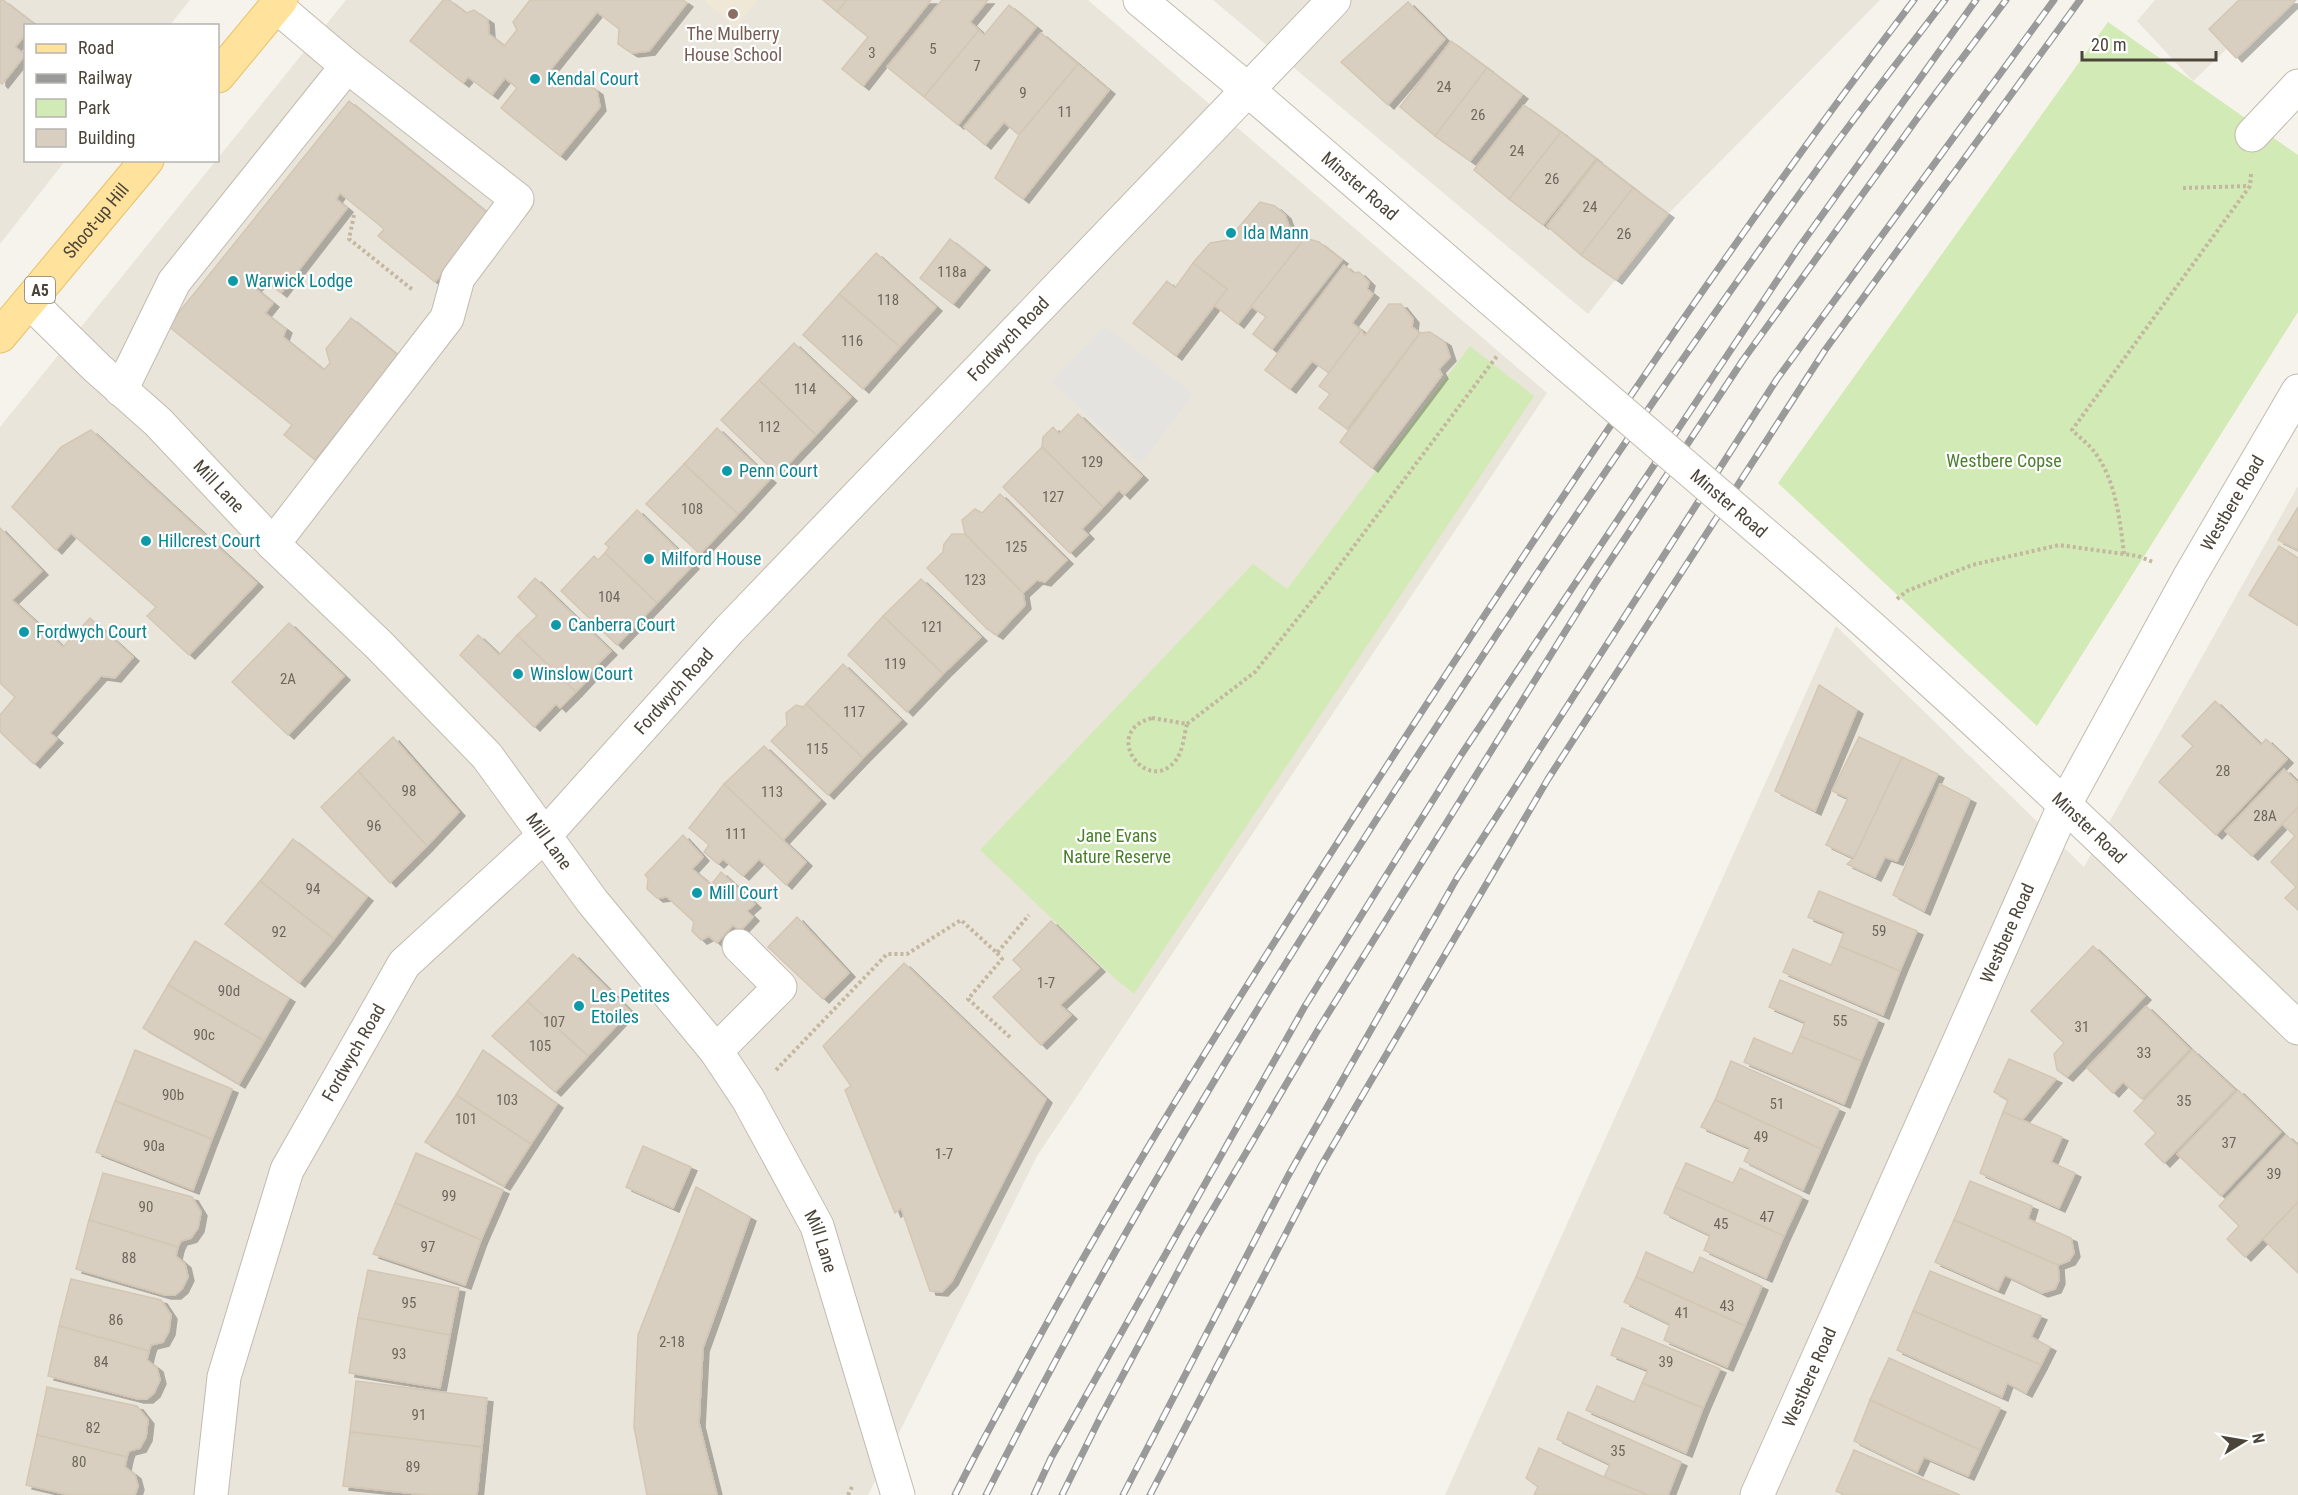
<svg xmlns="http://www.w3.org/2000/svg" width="2298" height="1495" font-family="'Roboto Condensed',sans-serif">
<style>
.residential{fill:#eae5da}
.education{fill:#efe8d6}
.green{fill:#d2eab5}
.parking{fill:#e5e3e0}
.building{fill:#d8cfc1;stroke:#d3c7b4;stroke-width:1.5;filter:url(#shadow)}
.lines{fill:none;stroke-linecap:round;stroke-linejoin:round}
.minor-casing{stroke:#c2bbae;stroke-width:35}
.major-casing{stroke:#e6c16a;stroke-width:35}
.path{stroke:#c4b79f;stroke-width:4;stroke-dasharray:3 3;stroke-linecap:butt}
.minor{stroke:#fff;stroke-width:33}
.major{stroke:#ffe39c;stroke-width:33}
.rail-casing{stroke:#9a9a9a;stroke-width:7}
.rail{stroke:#fff;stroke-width:4.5;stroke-dasharray:14;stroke-linecap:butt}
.minor-bridge-casing{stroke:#c2bbae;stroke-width:35;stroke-linecap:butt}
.minor-bridge{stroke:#fff;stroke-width:33}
.education-dot{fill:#8d6e63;stroke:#fff;stroke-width:2}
.culture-dot{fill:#0f9aa8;stroke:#fff;stroke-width:2}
.labels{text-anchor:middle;stroke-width:4.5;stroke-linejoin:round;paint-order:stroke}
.number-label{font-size:15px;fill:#6e675b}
.shield{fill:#fff;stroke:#817c74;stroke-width:1.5}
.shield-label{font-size:16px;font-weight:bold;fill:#4b4439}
.education-label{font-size:18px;fill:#785e54;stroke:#fff}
.culture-label{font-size:18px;fill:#0d838f;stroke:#fff;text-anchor:start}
.street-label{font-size:18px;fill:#4b4439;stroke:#fff}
.park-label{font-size:18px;fill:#4a7f2a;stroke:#fff}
</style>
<defs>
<filter id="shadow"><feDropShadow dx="6" dy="4" stdDeviation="0" flood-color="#0004"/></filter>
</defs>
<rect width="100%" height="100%" fill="#f6f3ec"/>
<g class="residential">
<polygon points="0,0 190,0 170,25 26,26 26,160 65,161 0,244"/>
<polygon points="346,0 1088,0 1547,393 1037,1156 868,1495 0,1495 0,427"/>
<polygon points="1213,0 1880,0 1668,214 1588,314"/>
<polygon points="2155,0 2278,0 2193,81 2137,21"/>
<polygon points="2298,486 2298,1495 1445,1495 1836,626 2084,867"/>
</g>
<polygon class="education" points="704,0 758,0 735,28"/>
<g class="green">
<polygon points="2108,22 2298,155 2298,312 2037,726 1778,483"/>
<polygon points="1470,346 1534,396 1134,994 1111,975 980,850 1253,564 1287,589"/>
</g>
<polygon class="parking" points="1105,326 1193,394 1141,464 1052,382"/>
<g class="building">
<polygon points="0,0 3,0 33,23 32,26 26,26 26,34 15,47 25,55 2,84 0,82"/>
<polygon points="443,0 449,0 466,13 474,10 488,20 489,34 504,46 517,30 513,22 530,0 683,0 687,3 649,51 632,53 618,44 619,29 597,12 551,69 572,86 582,80 597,91 600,107 560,156 501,108 517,88 505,78 492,95 468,77 463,83 410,41"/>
<polygon points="823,0 847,0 837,12"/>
<polygon points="847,0 931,0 863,86 842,69 868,37 837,12"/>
<polygon points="942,0 988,0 970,22 979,30 924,97 887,67"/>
<polygon points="2239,0 2296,0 2236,58 2209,29"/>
<polygon points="1408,2 1445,39 1388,105 1341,62"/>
<polygon points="1009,5 1036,27 958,125 924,97 979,30 984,35"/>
<polygon points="1041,33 1078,64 1019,135 1004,122 985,145 964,127"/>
<polygon points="1451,41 1487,68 1435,136 1400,107"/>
<polygon points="1078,64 1109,90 1023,199 995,178 1019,135"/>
<polygon points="1487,68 1522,95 1470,161 1435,136"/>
<polygon points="349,101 490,215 435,282 378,236 384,229 340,193 336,199 347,208 281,293 263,279 255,288 273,303 265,313 286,329 283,337 324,370 330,363 326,349 351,318 399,356 315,460 284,435 292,425 168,326"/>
<polygon points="1524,105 1561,132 1509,199 1474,170"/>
<polygon points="1561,132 1596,159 1543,225 1509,199"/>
<polygon points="1597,160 1633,188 1581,255 1547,226"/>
<polygon points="1633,188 1668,214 1616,280 1581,255"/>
<polygon points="1260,202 1275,206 1285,215 1289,226 1305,238 1238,324 1214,305 1227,289 1193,263 1210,243 1228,240"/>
<polygon points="1305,238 1319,242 1342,260 1272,349 1253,334 1266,317 1251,306"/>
<polygon points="950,239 984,266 953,304 920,278"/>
<polygon points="876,253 936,307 900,347 839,294"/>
<polygon points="1193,263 1227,289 1176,356 1133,323 1167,281 1175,288"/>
<polygon points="1344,265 1353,273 1359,272 1369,282 1367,289 1373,294 1352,323 1361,330 1329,373 1312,361 1290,389 1265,370"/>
<polygon points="839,294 900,347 863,389 803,335"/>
<polygon points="1389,304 1401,304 1413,319 1412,327 1420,333 1347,429 1319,408 1330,394 1319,386 1361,330 1365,336"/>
<polygon points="1430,332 1445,342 1450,357 1439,369 1442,375 1372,468 1340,442 1420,333"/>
<polygon points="794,343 851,397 816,435 759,380"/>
<polygon points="759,380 816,435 778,475 721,420"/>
<polygon points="1078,414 1142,476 1124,495 1119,490 1103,507 1042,447 1043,437 1053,427 1059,434"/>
<polygon points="717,428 770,479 738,514 684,464"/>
<polygon points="91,430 257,583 189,655 147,616 156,607 71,533 56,550 12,507 61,447"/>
<polygon points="1042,447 1103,507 1082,529 1088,535 1070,553 1003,487"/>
<polygon points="684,464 738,514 700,554 646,504"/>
<polygon points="1000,494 1067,560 1045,582 1037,580 1023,593 965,534 962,520 975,509 982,513"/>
<polygon points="2298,507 2298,550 2278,540"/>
<polygon points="637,510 693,565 657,603 605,553 609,547 605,544"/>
<polygon points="0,528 42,571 12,600 63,647 90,618 133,657 115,678 101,676 50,733 57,739 34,764 0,732 0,715 15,697 0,683"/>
<polygon points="952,534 965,534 1023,593 1025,605 997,635 987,629 927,568 943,552 944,544"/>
<polygon points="2279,546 2298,558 2298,625 2249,595"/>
<polygon points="605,553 657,603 617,645 561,591 594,556 598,560"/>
<polygon points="535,578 611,651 587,675 589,678 576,692 517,635 537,616 518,597"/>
<polygon points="921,579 981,637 943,674 883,616"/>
<polygon points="883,616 943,674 907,712 848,655"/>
<polygon points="289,623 344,676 288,735 232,682"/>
<polygon points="478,635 499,655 517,635 576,692 560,708 556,704 534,727 460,655"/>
<polygon points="843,664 901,720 863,758 806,704"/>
<polygon points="1819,685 1857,710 1815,811 1775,791"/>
<polygon points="2215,701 2261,745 2266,739 2287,759 2216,835 2159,782 2193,746 2182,736"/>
<polygon points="806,704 863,758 828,795 771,741 787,725 786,713 796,705 803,707"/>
<polygon points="393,737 459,812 427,846 358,771"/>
<polygon points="1859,737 1902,757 1854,858 1826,845 1848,798 1832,791"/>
<polygon points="764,746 820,800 783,840 724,784"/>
<polygon points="1902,757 1938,774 1897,861 1885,857 1875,877 1847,864 1854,858"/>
<polygon points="2284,769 2298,783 2298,807 2252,856 2225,831"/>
<polygon points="358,771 427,846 390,883 321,807"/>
<polygon points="724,784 806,862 786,885 759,859 743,876 723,859 718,864 704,852 709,845 689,828"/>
<polygon points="1940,784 1970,799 1924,911 1893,895"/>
<polygon points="2298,807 2298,910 2285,898 2296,887 2271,862 2295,836 2282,824"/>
<polygon points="683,835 703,857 692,869 711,885 721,872 755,904 747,911 753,917 740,931 733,925 717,943 709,936 701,940 692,931 694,922 667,897 657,898 647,889 648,878 645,875"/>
<polygon points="293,839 367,897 334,939 260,881"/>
<polygon points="260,881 334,939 299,983 225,924"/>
<polygon points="1819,891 1917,931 1900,971 1839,946 1844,932 1808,917"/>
<polygon points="797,917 849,973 823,999 768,947"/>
<polygon points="1051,921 1099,968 1060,1005 1071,1015 1041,1045 993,997 1022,969 1013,960"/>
<polygon points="195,941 289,998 264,1041 168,985"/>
<polygon points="1839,946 1900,971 1883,1015 1783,972 1793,949 1831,965"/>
<polygon points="2093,946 2145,996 2067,1077 2057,1070 2054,1054 2064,1043 2031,1011"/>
<polygon points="573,954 630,1011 588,1056 527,1001"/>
<polygon points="904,963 1046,1099 952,1281 942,1292 930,1291 901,1208 895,1213 845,1090 851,1086 823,1046"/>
<polygon points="1780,980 1878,1020 1861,1061 1800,1036 1805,1022 1769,1007"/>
<polygon points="168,985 264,1041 239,1084 143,1028"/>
<polygon points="527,1001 588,1056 555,1092 492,1036"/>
<polygon points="2146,1006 2190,1049 2142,1099 2123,1082 2113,1093 2087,1068"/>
<polygon points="1800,1036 1861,1061 1844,1104 1744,1062 1754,1038 1792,1054"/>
<polygon points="135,1050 232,1089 212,1139 115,1101"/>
<polygon points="483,1050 557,1104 531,1144 456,1095"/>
<polygon points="2192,1050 2235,1090 2164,1163 2145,1144 2156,1133 2134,1111"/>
<polygon points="2009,1059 2056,1079 2022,1120 2003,1112 2008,1100 1994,1092"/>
<polygon points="1731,1061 1839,1109 1821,1149 1715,1100"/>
<polygon points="2238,1090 2281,1132 2221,1196 2177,1154"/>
<polygon points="456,1095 531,1144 504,1186 425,1142"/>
<polygon points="1715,1100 1821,1149 1803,1190 1744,1161 1750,1148 1701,1127"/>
<polygon points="115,1101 212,1139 193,1190 96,1152"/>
<polygon points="2003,1112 2062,1137 2051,1162 2075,1173 2059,1208 1980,1173"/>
<polygon points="2286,1135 2298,1146 2298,1202 2245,1257 2227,1239 2239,1226 2219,1206"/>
<polygon points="643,1146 691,1167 673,1208 626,1187"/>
<polygon points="416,1153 503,1190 481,1240 395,1203"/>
<polygon points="1686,1163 1733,1183 1740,1168 1802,1197 1784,1236 1675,1187"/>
<polygon points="103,1173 192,1197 201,1212 198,1228 191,1238 181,1241 178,1247 89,1220"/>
<polygon points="1970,1181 2032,1206 2028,1219 2071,1238 2074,1253 2069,1261 2058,1265 1954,1220"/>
<polygon points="696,1187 750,1217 703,1348 699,1423 717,1495 647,1495 634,1427 638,1335"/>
<polygon points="1675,1187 1784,1236 1766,1278 1704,1250 1710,1235 1664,1213"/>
<polygon points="2298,1202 2298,1273 2263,1239"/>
<polygon points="395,1203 481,1240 465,1285 373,1254"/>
<polygon points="89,1220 178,1247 176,1256 185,1264 188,1277 182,1289 175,1295 165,1295 76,1269"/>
<polygon points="1954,1220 2058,1265 2059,1280 2055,1289 2042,1293 2005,1275 1998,1290 1935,1262"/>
<polygon points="1646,1252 1693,1273 1700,1257 1762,1286 1745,1326 1636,1277"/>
<polygon points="368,1270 459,1288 450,1335 358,1318"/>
<polygon points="1930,1271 2041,1316 2031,1337 2050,1347 2041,1365 1913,1311"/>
<polygon points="1636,1277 1745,1326 1727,1367 1664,1340 1670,1324 1624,1302"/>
<polygon points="71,1279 161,1300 171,1315 169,1331 163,1342 151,1345 149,1351 59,1326"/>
<polygon points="1913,1311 2041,1365 2026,1393 2007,1383 2002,1397 1897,1350"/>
<polygon points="358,1318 450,1335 440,1388 349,1373"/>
<polygon points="59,1326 149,1351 147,1360 157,1368 160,1380 154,1393 147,1399 138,1399 48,1376"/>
<polygon points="1622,1328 1720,1369 1703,1408 1642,1383 1648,1370 1611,1355"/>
<polygon points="1889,1358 2000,1408 1980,1450 1870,1400"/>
<polygon points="356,1381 487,1398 482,1447 350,1432"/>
<polygon points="1642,1383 1703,1408 1686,1453 1586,1410 1597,1386 1634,1402"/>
<polygon points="47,1387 137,1406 148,1420 146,1437 140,1448 129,1451 127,1457 37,1435"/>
<polygon points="1870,1400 1980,1450 1968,1476 1924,1457 1917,1472 1854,1441"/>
<polygon points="1568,1412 1681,1462 1668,1495 1648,1495 1604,1477 1610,1464 1557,1439"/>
<polygon points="350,1432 482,1447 477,1495 427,1495 343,1486"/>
<polygon points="37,1435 127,1457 125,1467 135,1475 138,1486 135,1495 69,1495 26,1485"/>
<polygon points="1539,1448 1604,1477 1648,1495 1534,1495 1538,1487 1526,1478"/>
<polygon points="1854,1450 1960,1495 1845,1495 1836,1491"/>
</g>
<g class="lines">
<g class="minor-casing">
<g id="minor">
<path id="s1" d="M1140 0 1247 89 1558 357"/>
<polyline points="276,6 347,66"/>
<polyline points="2252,135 2298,86"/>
<path id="s2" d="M30 302 97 368 158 422 273 544 379 645 487 756 592 901 716 1051 748 1099 817 1226 898 1495"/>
<polyline points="121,390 174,282 347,66 517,199 458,278 447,318 273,544"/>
<path id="s3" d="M1784 551C1962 704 2130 866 2298 1028"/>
<polyline points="716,1051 780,987 739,946"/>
<path id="s4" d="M211 1495 224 1377 287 1170 404 964 546 834 729 630 1334 0"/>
<path id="s5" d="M1757 1495 2065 804 2190 576 2298 391"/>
</g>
</g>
<g class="major-casing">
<g id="major">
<polyline points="218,76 281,0"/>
<path id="s6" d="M0 336 147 160"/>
</g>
</g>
<g class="path">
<polyline points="2183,188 2249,186"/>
<polyline points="354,215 349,239 414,291"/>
<path d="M2124 554C2120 521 2116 482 2096 454 2090 445 2080 438 2072 430L2250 186 2251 174"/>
<polyline points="1897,599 1907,591 1972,565 2059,545 2138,556 2153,562"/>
<path d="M1152 718 1187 724C1184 735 1183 751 1176 760 1148 797 1099 732 1152 718Z"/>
<polyline points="1187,724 1255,672 1330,578 1497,356"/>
<polyline points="997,953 1002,959 968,999 1012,1039"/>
<polyline points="776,1070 887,954 907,954 961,920 997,953 1029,915"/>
<polyline points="848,1495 853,1485"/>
</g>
<use href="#minor" class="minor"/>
<use href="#major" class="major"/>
<g class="rail-casing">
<g id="rail">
<path d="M955 1495C980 1444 1008 1395 1035 1345 1137 1157 1252 976 1368 795 1542 525 1719 256 1914 0"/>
<path d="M986 1495C1118 1231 1272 979 1433 732 1556 542 1683 355 1816 171 1857 113 1902 57 1945 0"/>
<polyline points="1034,1495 1051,1458 1305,1006 1461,755 1800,246 1976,0"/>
<polyline points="1062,1495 1100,1418 1195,1240 1319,1028 1596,582 1743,360 1924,109 2006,0"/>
<polyline points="1123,1495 1288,1176 1457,878 1777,379 2054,0"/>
<polyline points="1150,1495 1321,1166 1548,779 1825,350 2080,0"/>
</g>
</g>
<use href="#rail" class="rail"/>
<g class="minor-bridge-casing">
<g id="minor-bridge">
<path id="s7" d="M1558 357 1784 551"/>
</g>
</g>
<use href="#minor-bridge" class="minor-bridge"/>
</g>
<circle class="education-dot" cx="733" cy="14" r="6"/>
<g class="culture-dot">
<circle cx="535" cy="79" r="6"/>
<circle cx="1231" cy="233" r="6"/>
<circle cx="233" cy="281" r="6"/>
<circle cx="727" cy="471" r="6"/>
<circle cx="146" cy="541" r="6"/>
<circle cx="649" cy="559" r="6"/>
<circle cx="556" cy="625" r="6"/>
<circle cx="24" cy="632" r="6"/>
<circle cx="518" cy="674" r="6"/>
<circle cx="697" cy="893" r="6"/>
<circle cx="579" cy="1006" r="6"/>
</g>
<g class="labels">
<g class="number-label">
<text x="933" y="54">5</text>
<text x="872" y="58">3</text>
<text x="977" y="71">7</text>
<text x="1444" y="92">24</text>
<text x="1023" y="98">9</text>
<text x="1065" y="117">11</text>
<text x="1478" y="120">26</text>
<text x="1517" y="156">24</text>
<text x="1552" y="184">26</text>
<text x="1590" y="212">24</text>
<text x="1624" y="239">26</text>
<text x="952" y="277">118a</text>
<text x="888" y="305">118</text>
<text x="852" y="346">116</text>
<text x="805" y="394">114</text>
<text x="769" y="432">112</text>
<text x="1092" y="467">129</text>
<text x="1053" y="502">127</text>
<text x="692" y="514">108</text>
<text x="1016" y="552">125</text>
<text x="975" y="585">123</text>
<text x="609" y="602">104</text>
<text x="932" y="632">121</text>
<text x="895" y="669">119</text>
<text x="288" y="684">2A</text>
<text x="854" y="717">117</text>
<text x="817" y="754">115</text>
<text x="2223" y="776">28</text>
<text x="409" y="796">98</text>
<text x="772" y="797">113</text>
<text x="2265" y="821">28A</text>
<text x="374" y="831">96</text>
<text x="736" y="839">111</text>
<text x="313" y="894">94</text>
<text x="1879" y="936">59</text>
<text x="279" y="937">92</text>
<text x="1046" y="988">1-7</text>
<text x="229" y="996">90d</text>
<text x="1840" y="1026">55</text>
<text x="554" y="1027">107</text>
<text x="2082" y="1032">31</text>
<text x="204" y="1040">90c</text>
<text x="540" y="1051">105</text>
<text x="2144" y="1058">33</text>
<text x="173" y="1100">90b</text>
<text x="507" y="1105">103</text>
<text x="2184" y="1106">35</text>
<text x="1777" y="1109">51</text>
<text x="466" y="1124">101</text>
<text x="1761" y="1142">49</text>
<text x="2229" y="1148">37</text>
<text x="154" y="1151">90a</text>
<text x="944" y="1159">1-7</text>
<text x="2274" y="1179">39</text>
<text x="449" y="1201">99</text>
<text x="146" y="1212">90</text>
<text x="1767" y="1222">47</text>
<text x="1721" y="1229">45</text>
<text x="428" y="1252">97</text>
<text x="129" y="1263">88</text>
<text x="409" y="1308">95</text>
<text x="1727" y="1311">43</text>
<text x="1682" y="1318">41</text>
<text x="116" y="1325">86</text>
<text x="672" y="1347">2-18</text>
<text x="399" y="1359">93</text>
<text x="101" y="1367">84</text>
<text x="1666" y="1367">39</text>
<text x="419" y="1420">91</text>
<text x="93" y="1433">82</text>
<text x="1618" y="1456">35</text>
<text x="79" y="1467">80</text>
<text x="413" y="1472">89</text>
</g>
<rect class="shield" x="25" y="277" width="30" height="26" rx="4.5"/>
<g class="shield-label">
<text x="40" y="296">A5</text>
</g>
<g class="education-label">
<text x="733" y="40">The Mulberry<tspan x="733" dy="21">House School</tspan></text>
</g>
<g class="culture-label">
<text x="547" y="85">Kendal Court</text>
<text x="1243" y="239">Ida Mann</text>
<text x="245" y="287">Warwick Lodge</text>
<text x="739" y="477">Penn Court</text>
<text x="158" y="547">Hillcrest Court</text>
<text x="661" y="565">Milford House</text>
<text x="568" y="631">Canberra Court</text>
<text x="36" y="638">Fordwych Court</text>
<text x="530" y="680">Winslow Court</text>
<text x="709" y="899">Mill Court</text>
<text x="591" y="1002">Les Petites<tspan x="591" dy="21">Etoiles</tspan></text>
</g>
<g class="street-label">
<text dy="6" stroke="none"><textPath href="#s1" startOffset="288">Minster Road</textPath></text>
<text dy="6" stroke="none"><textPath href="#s6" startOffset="150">Shoot-up Hill</textPath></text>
<text dy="6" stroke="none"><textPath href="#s4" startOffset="1442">Fordwych Road</textPath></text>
<text dy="6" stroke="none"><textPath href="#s2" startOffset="264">Mill Lane</textPath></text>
<text dy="6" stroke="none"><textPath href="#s7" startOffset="225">Minster Road</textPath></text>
<text dy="6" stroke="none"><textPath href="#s5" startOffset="1101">Westbere Road</textPath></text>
<text dy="6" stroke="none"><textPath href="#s4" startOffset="956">Fordwych Road</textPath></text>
<text dy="6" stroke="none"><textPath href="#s3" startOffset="412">Minster Road</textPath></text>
<text dy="6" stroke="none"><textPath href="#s2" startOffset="750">Mill Lane</textPath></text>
<text dy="6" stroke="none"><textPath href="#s5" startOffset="615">Westbere Road</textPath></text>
<text dy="6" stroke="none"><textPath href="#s4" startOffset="470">Fordwych Road</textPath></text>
<text dy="6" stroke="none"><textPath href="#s2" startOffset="1236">Mill Lane</textPath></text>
<text dy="6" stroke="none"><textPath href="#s5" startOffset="129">Westbere Road</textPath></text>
</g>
<g class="park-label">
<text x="2004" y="467">Westbere Copse</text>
<text x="1117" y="842">Jane Evans<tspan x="1117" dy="21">Nature Reserve</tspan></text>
</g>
</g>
<rect x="24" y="24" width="195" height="138" fill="#ffffff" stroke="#b7b4b0" stroke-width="1.5"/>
<rect x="36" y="44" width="30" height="9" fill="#ffe39c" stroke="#b7b4b0" stroke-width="1.5"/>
<text x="78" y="54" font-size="18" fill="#4b4439">Road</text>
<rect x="36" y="74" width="30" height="9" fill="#9a9a9a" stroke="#b7b4b0" stroke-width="1.5"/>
<text x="78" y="84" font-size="18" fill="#4b4439">Railway</text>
<rect x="36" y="99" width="30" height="18" fill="#d2eab5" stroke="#b7b4b0" stroke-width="1.5"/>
<text x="78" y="114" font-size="18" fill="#4b4439">Park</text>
<rect x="36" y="129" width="30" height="18" fill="#d8cfc1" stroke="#b7b4b0" stroke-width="1.5"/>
<text x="78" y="144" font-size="18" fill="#4b4439">Building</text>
<g transform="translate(2244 1441) rotate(79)" stroke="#ffffff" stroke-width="4.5" paint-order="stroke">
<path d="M0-4.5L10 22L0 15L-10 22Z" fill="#4b4439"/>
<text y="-9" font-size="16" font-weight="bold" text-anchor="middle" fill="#4b4439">N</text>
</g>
<path d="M2082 51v9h134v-9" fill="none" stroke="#4b4439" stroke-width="3"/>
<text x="2091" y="51" font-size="18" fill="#4b4439" stroke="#ffffff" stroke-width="4.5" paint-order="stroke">20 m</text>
</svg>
